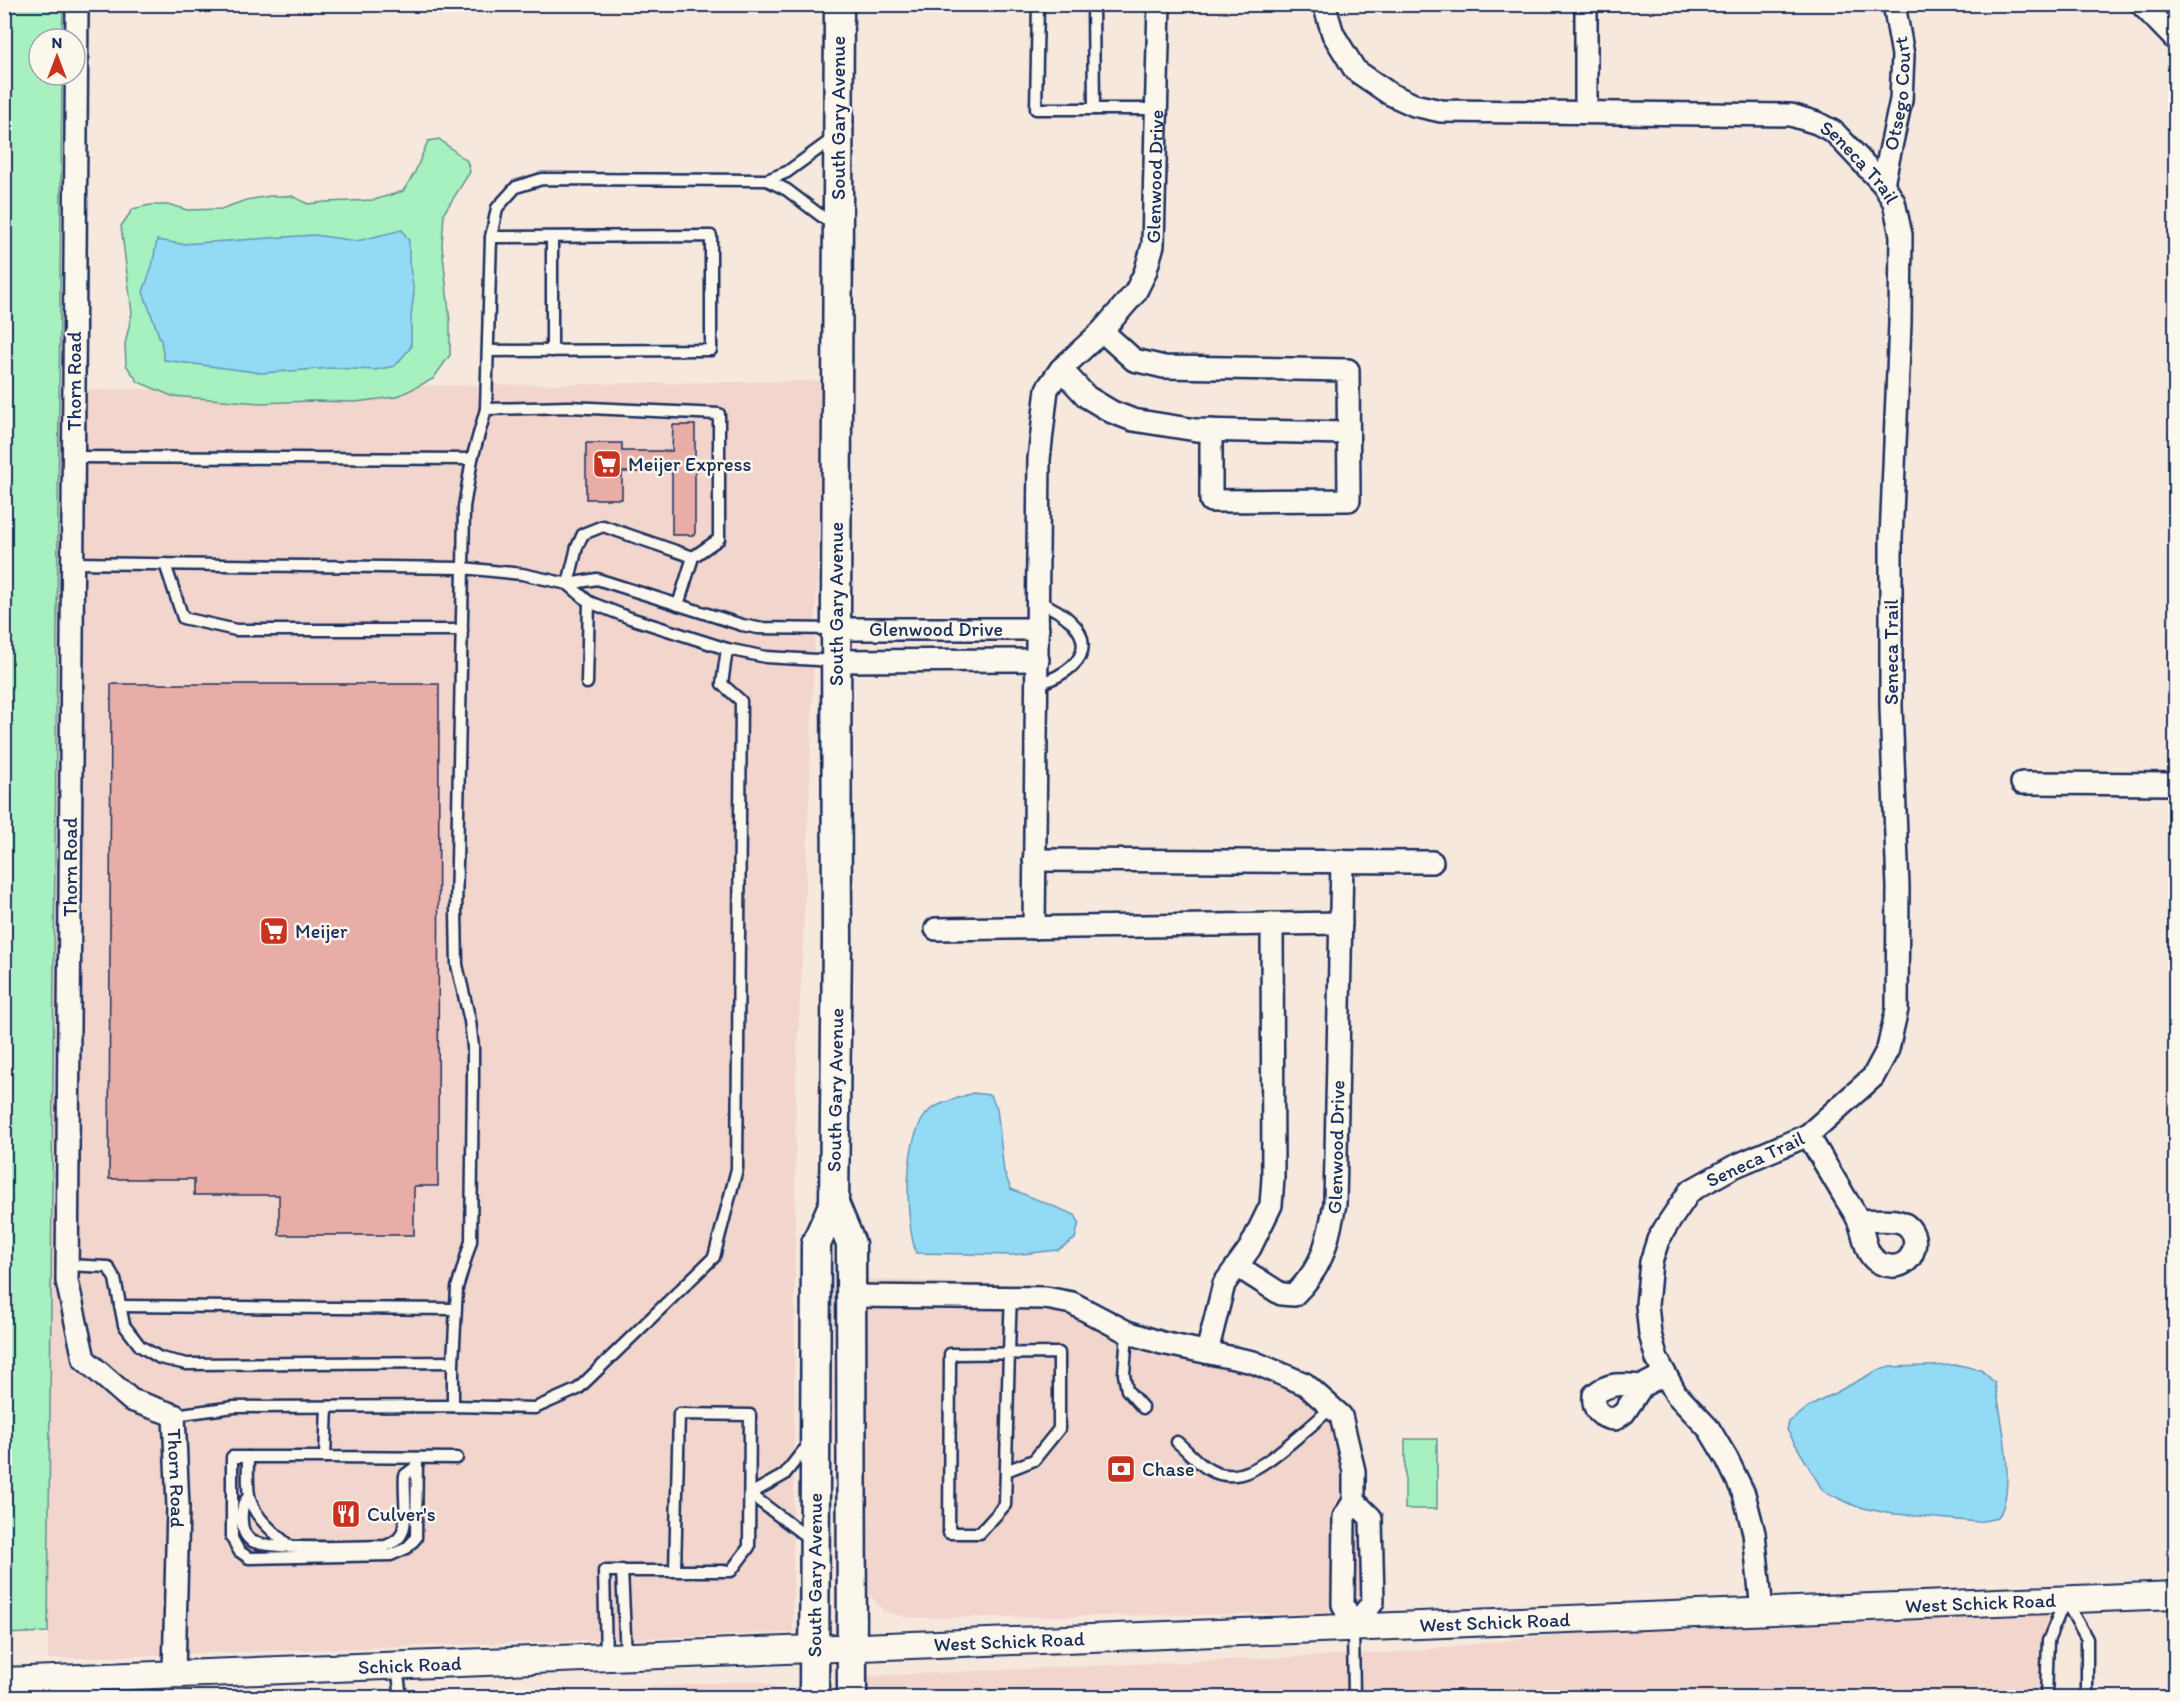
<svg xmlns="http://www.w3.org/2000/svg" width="2180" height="1702" font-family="Itim,sans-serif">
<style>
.built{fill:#f2d6cd}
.green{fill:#a7f0bf;stroke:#61908e;stroke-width:1.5}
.water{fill:#93daf4;stroke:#6396b8;stroke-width:1.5}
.building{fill:#e8ada6;stroke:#1b2f5e;stroke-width:1.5}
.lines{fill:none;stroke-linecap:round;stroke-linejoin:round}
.service-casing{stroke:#1b2f5e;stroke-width:15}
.minor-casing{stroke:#1b2f5e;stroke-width:26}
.tertiary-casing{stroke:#1b2f5e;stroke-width:30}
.secondary-casing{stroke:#1b2f5e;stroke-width:33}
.service{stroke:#fbf7ec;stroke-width:10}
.minor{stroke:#fbf7ec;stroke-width:21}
.tertiary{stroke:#fbf7ec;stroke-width:26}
.secondary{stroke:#fbf7ec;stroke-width:28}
.labels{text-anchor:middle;stroke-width:5;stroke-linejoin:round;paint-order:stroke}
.street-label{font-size:20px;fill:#1b2f5e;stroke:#fbf7ec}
.poi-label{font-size:20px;fill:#1b2f5e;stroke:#fbf7ec;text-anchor:start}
</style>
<rect width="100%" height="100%" fill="#f7e8de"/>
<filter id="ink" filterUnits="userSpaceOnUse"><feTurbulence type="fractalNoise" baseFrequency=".0167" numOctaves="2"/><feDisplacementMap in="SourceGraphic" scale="12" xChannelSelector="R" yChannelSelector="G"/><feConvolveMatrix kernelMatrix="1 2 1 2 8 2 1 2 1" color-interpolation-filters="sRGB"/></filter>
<g filter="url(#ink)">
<g class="built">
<polygon points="824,381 807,861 796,1080 793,1633 48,1659 59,390"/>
<polygon points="863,1279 998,1284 1064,1288 1132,1324 1306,1373 1346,1405 1365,1472 1366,1613 909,1618 883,1611 868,1593 864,1573"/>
<polygon points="2052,1605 2054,1697 865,1698 865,1676 1400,1652 1710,1618"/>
<polygon points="757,1680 784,1691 790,1697 503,1697"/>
<polygon points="167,1683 177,1697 5,1698 4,1690"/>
</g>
<g class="green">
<polygon points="4,5 63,5 62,39 39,39 39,75 62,75 48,1632 5,1634"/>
<polygon points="439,139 467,161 470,172 444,213 442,245 450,322 450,355 433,379 396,397 355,402 311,401 260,403 172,396 138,382 126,365 125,344 132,313 121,226 133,209 150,205 171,205 187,210 221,209 246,200 270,196 292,196 308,204 325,202 374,200 403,191 414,174 428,141"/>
<rect x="1405" y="1439" width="32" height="70"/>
</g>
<g class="water">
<polygon points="402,230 409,241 409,261 414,292 411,316 411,347 395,366 375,370 333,368 262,373 164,360 161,341 143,292 152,266 157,240 182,244 314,235 357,241"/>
<path d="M973 1093 990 1095 997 1108 1004 1172 1011 1189 1075 1215 1079 1222 1075 1239 1058 1250 1013 1255 916 1253C905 1220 902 1135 930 1110 938 1103 962 1097 973 1093Z"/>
<path d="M1959 1365 1981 1370 1995 1383C2001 1417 2017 1489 1998 1518L1978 1522 1886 1513 1855 1506 1823 1491 1787 1430 1789 1422 1809 1407 1876 1371 1890 1367Z"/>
</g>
<g class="building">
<polygon points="673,425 695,425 695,535 672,535 672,472 622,472 622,499 586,499 586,443 622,443 622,451 672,451"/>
<polygon points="111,684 439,684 438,1186 414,1186 414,1235 279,1235 279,1195 194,1195 194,1179 109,1179"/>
</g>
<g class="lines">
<g class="service-casing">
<g id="service">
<polyline points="1038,4 1036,109 1157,109"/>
<polyline points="1093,4 1094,109"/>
<polyline points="767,180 787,190 833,225"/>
<polyline points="488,351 711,350 711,236 491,237"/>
<polyline points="552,351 552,237"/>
<polyline points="486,409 491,237 497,208 516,187 542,179 767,180 787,172 835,137"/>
<polyline points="74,457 472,459"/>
<polyline points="73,563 463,568 464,507 472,459 486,409 569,407 719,414 719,539 693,557 678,605"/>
<polyline points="165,564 183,618 236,630 462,630"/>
<polyline points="568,584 589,602 630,618 727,649 766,657 834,661"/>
<polyline points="568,584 577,547 583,534 603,526 693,557"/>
<polyline points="587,683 589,602"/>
<path d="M1038 684C1099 665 1096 625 1039 602"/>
<polyline points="67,1265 108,1267 115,1279 124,1325 140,1346 160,1358 187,1364 453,1362"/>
<polyline points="120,1306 455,1309"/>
<polyline points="1127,1332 1124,1374 1127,1390 1143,1408"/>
<polyline points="453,1406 453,1362 457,1288 471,1241 473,1079 473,1047 470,1021 457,965 456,911 463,568 522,574 568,584 597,579 742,625 758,628 836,629"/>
<polyline points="327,1407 325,1457 457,1458"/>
<polyline points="174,1415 234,1407 453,1406 535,1408 578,1389 714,1257 737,1169 741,701 722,684 727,649"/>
<path d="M1177 1442C1187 1450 1197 1463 1208 1469 1240 1488 1269 1460 1293 1441 1306 1430 1319 1420 1331 1407"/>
<path d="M248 1457C248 1469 247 1483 249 1495 252 1516 275 1533 289 1546"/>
<polyline points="325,1457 232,1457 232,1538 239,1551 249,1558 391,1555 407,1548 416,1538 417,1458"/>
<path d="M1006 1471 1034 1460 1059 1429V1353L950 1354 949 1533H980L1005 1505C1007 1435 1008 1366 1011 1296"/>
<path d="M249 1496C242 1503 241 1512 242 1522 242 1529 246 1538 252 1541 270 1551 361 1546 386 1546 390 1544 395 1542 399 1538 410 1525 403 1492 405 1475L417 1466"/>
<polyline points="811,1540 750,1494 784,1475 803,1451 812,1446"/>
<polyline points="622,1570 626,1657"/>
<polyline points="2065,1600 2087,1639 2087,1698"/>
<polyline points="1353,1628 1354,1698"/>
<polyline points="606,1657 604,1571 731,1571 749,1547 750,1415 679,1414 675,1570"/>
<polyline points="397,1665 401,1698"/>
<polyline points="1427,1698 1457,1698"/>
<polyline points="2046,1698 2048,1641 2065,1600"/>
</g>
</g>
<g class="minor-casing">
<g id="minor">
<path id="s1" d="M77 4 67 1281 84 1359 131 1400 174 1415 178 1507 174 1674"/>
<path id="s2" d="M1324 4 1333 34 1355 70 1390 94 1414 105 1441 111 1791 115 1817 123 1834 132 1883 184 1894 202 1901 235 1900 323 1891 539V707L1898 887 1897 1009 1888 1049 1873 1077 1808 1135 1733 1167 1690 1191 1667 1225 1658 1240 1651 1262 1647 1305 1650 1334 1657 1359 1676 1394 1709 1429 1727 1459 1744 1494 1754 1533 1762 1611"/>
<polyline points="1586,4 1586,112"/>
<polyline points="2141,4 2176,40"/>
<path id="s3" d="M1883 184 1901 100 1903 55 1894 4"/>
<polyline points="1102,331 1134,360 1164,367 1348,370 1349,500 1211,501 1211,430"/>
<polyline points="1061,369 1087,397 1112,412 1133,420 1196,430 1348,433"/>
<path id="s4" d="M836 629H1038"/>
<polyline points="836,661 1038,660"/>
<polyline points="2022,783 2176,784"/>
<polyline points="1034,860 1432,862"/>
<path id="s5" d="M1034 928 1039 459 1047 389 1061 369 1102 331 1135 293 1145 273 1153 245 1159 4"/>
<polyline points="936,929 1341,923"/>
<path d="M1808 1135C1820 1155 1831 1174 1843 1194 1848 1203 1855 1212 1859 1222 1866 1238 1864 1257 1882 1264 1917 1277 1927 1226 1896 1221 1884 1219 1870 1221 1859 1221"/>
<path id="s6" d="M1237 1266 1281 1294 1294 1295C1324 1266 1327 1243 1335 1204L1342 861"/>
<polyline points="851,1296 1046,1298 1072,1303 1127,1332 1162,1343 1253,1362 1305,1384 1341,1416 1354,1471 1354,1501 1344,1517 1343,1604 1353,1627 1373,1602 1371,1518 1354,1501"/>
<polyline points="1207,1352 1224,1284 1250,1248 1271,1205 1273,1178 1272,924"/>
<path d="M1642 1386C1623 1384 1609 1382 1594 1395 1592 1410 1601 1418 1615 1419L1624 1413 1642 1386 1665 1374"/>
</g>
</g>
<g class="tertiary-casing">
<g id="tertiary">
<path id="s7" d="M4 1681 2176 1595"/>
</g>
</g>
<g class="secondary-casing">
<g id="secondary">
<polyline points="839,4 836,610 837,941 834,1203 851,1244 852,1698"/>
<path id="s8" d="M814 1698 816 1244 834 1203"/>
</g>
</g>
<use href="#service" class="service"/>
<use href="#minor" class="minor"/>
<use href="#tertiary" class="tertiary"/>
<use href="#secondary" class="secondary"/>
</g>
</g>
<defs>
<g id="supermarket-square" transform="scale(1.5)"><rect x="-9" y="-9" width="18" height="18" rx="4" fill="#c8321e" stroke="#fbf7ec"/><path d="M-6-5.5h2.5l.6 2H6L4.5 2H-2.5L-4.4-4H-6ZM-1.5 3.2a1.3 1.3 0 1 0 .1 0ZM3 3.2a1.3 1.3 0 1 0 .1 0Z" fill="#fff"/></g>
<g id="bank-square" transform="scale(1.5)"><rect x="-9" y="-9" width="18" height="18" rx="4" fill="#c8321e" stroke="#fbf7ec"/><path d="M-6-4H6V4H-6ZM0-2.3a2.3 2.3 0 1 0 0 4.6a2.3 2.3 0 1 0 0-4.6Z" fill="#fff"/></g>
<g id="restaurant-square" transform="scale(1.5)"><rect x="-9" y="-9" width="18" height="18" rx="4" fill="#c8321e" stroke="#fbf7ec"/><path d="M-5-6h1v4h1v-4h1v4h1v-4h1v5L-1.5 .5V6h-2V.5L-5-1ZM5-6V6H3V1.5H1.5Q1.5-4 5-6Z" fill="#fff"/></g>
</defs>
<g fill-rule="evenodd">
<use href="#supermarket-square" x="607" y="464"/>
<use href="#supermarket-square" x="274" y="931"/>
<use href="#bank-square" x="1121" y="1469"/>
<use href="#restaurant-square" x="346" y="1514"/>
</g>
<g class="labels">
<g class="street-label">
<text dy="7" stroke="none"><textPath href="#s3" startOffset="92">Otsego Court</textPath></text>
<text transform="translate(838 118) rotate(-90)" y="7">South Gary Avenue</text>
<text dy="7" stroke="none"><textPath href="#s2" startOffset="606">Seneca Trail</textPath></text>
<text dy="7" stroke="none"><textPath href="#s5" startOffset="790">Glenwood Drive</textPath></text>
<text transform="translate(74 381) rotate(-90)" y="7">Thorn Road</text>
<text transform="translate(836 604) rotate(-90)" y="7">South Gary Avenue</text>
<text dy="7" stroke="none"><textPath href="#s4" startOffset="100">Glenwood Drive</textPath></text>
<text transform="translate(1891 652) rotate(-90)" y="7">Seneca Trail</text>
<text transform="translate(70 867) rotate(-90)" y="7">Thorn Road</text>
<text transform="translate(835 1090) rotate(-89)" y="7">South Gary Avenue</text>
<text dy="7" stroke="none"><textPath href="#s6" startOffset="224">Glenwood Drive</textPath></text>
<text transform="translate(1755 1159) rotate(-25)" y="7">Seneca Trail</text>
<text dy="7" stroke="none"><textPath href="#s1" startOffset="1528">Thorn Road</textPath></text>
<text dy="7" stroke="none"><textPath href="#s8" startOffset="123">South Gary Avenue</textPath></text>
<text dy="7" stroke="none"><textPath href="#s7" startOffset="1978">West Schick Road</textPath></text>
<text dy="7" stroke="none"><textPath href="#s7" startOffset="1492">West Schick Road</textPath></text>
<text dy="7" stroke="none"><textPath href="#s7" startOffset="1006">West Schick Road</textPath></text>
<text dy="7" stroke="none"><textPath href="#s7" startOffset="406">Schick Road</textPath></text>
</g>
<g class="poi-label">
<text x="628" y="471">Meijer Express</text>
<text x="295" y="938">Meijer</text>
<text x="1142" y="1476">Chase</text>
<text x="367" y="1521">Culver's</text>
</g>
</g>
<rect width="2180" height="1702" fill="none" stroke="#fbf7ec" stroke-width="24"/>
<rect x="12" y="12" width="2156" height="1678" fill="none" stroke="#1b2f5e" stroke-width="2" filter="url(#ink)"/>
<g transform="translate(57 57)"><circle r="28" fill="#fbf7ec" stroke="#a1a7b3" stroke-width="1.5"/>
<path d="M0-4.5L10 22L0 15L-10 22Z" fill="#c8321e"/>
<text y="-9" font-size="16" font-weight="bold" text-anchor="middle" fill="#1b2f5e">N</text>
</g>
</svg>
